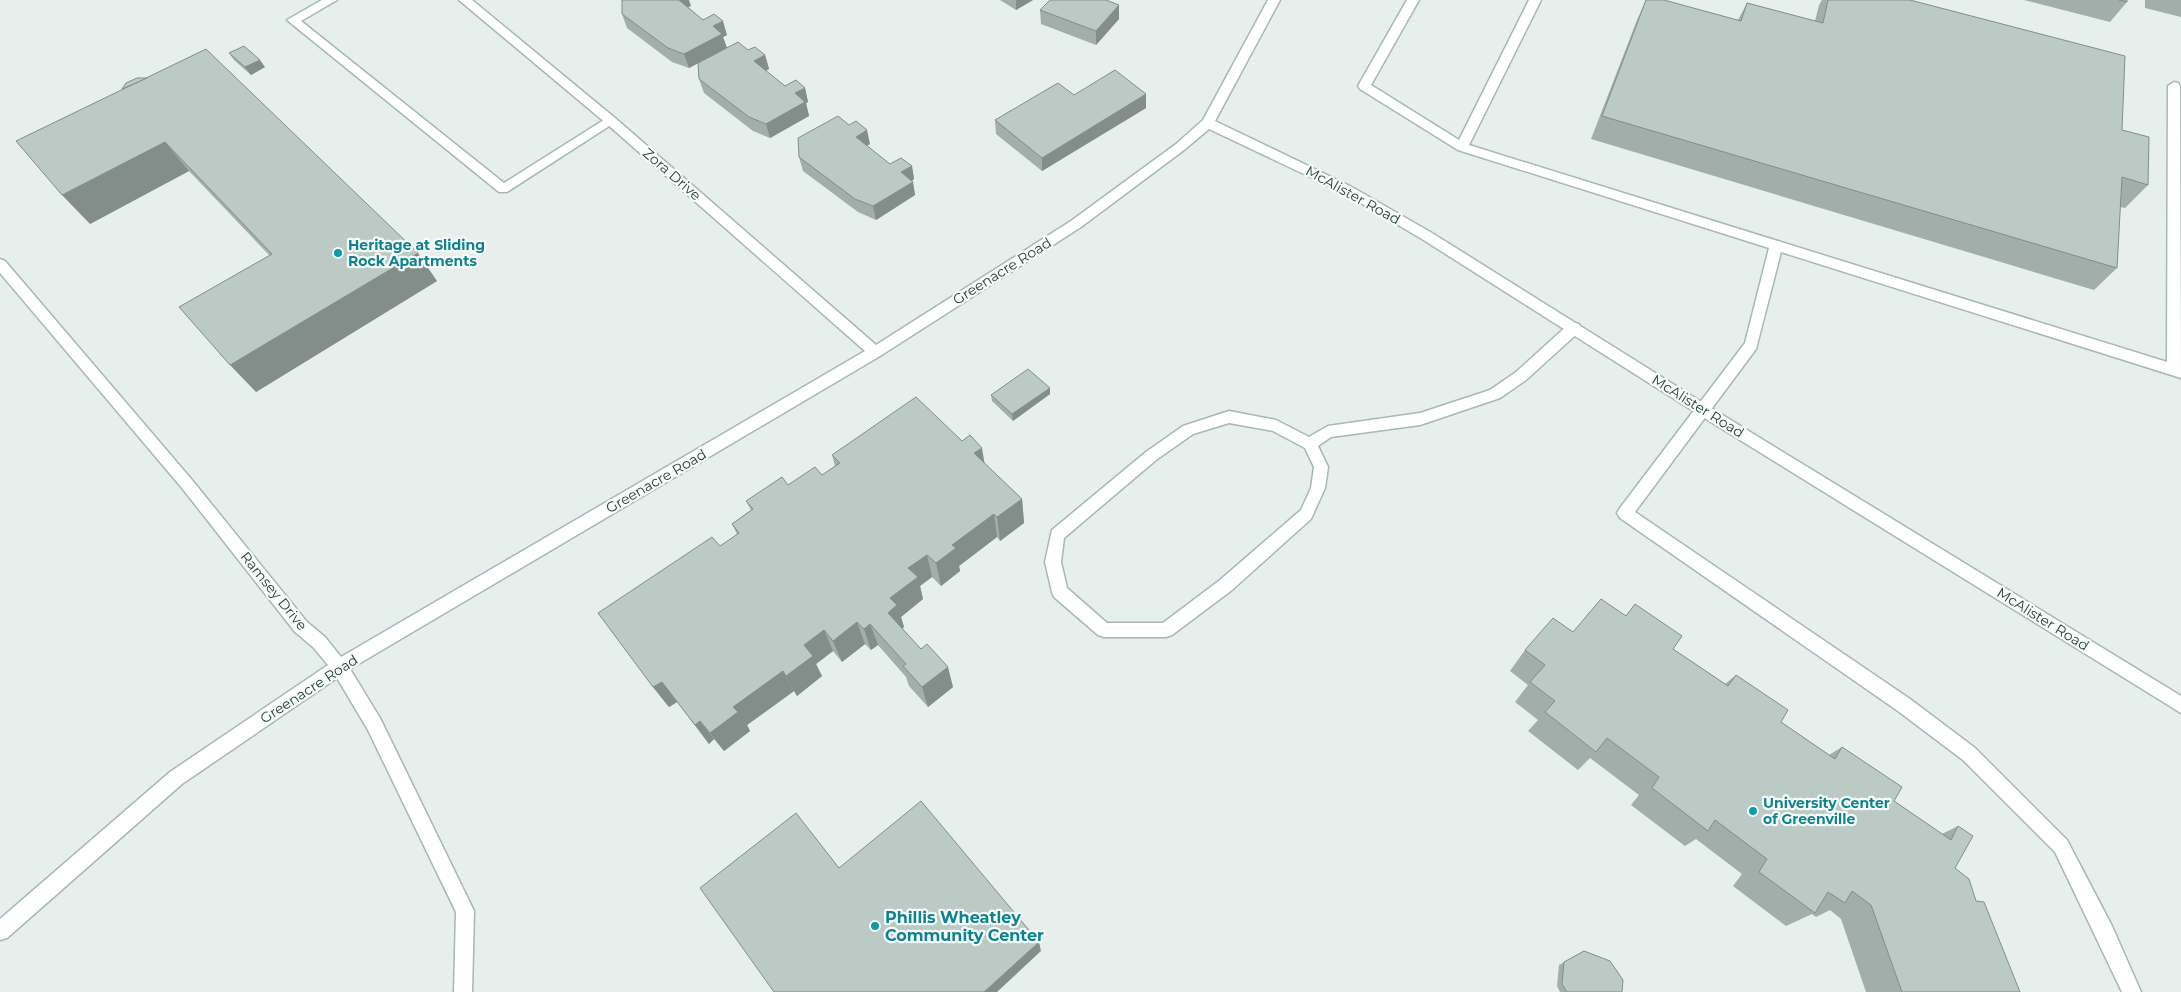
<svg xmlns="http://www.w3.org/2000/svg" width="2181" height="992" font-family="Montserrat,sans-serif">
<style>
.lines{fill:none;stroke-linecap:round;stroke-linejoin:round}
.lane-casing{stroke:#a8b8b2;stroke-width:3}
.street-casing{stroke:#a8b8b2;stroke-width:3}
.lane{fill:#fff;fill-rule:evenodd}
.street{fill:#fff;fill-rule:evenodd}
.wall{fill:#a1aea9}
.shaded-wall{fill:#838d89}
.building{fill:#bbcac4;stroke:#838d89}
.culture-dot{fill:#0f9aa8;stroke:#f7fbf9;stroke-width:2}
.labels{text-anchor:middle;stroke-width:4.5;stroke-linejoin:round;paint-order:stroke}
.street-label{font-size:14px;fill:#24423a;stroke:#f7fbf9}
.culture-label{font-size:14px;font-weight:bold;fill:#0d838f;stroke:#f7fbf9;text-anchor:start}
.near-culture-label{font-size:16px;font-weight:bold;fill:#0d838f;stroke:#f7fbf9;text-anchor:start}
</style>
<rect width="100%" height="100%" fill="#e6efeb"/>
<g class="lines">
<g class="lane-casing">
<g id="lane">
<polygon points="322,0 337,0 301,21 504,183 607,118 615,118 617,121 507,192 499,192 287,20"/>
<polygon points="1407,0 1419,0 1371,85 1459,140 1529,0 1541,0 1469,145 2167,362 2168,86 2174,82 2178,83 2180,86 2181,378 1781,252 1756,349 1635,512 1910,699 1975,748 2067,840 2112,926 2141,992 2122,992 2055,852 1963,760 1898,711 1620,518 1617,513 1620,508 1745,343 1769,248 1458,150 1360,89 1358,86"/>
<path d="M1574 323 1579 324 1581 328 1579 332 1526 380 1500 398 1420 425 1331 437 1318 446 1328 467 1325 488 1311 519 1232 590 1172 635 1166 637H1104L1098 635 1054 597 1052 592 1045 562 1052 530 1146 452 1183 426 1229 411 1276 420 1309 437 1328 426 1420 413 1490 390 1516 372 1569 324ZM1229 423 1273 431 1305 448 1314 467 1311 488 1301 510 1220 580 1163 623H1107L1067 588 1061 562 1064 538 1156 460 1193 434Z"/>
</g>
</g>
<g class="street-casing">
<polygon id="street" points="459,0 472,0 615,118 876,345 1071,221 1176,144 1203,120 1268,0 1280,0 1215,121 1350,186 1432,233 1708,406 2181,696 2181,713 1698,414 1422,239 1342,192 1209,129 1184,150 1081,227 880,356 350,669 380,718 474,911 472,992 454,992 456,912 368,730 337,678 182,784 7,938 0,940 0,919 170,772 328,665 313,647 295,632 182,488 0,273 0,259 5,261 192,480 307,622 325,637 341,657 865,351 607,124"/>
</g>
<use href="#lane" class="lane"/>
<use href="#street" class="street"/>
</g>
<g class="wall">
<polygon points="1000,0 1033,0 1016,10"/>
<polygon points="1646,0 1738,20 1747,3 1815,21 1819,5 1822,0 1910,0 2122,130 2148,185 2125,208 2120,207 2117,268 2094,290 1591,139 1637,20"/>
<polygon points="2024,0 2127,0 2127,2 2110,22"/>
<polygon points="2145,0 2181,0 2181,17 2145,8"/>
<polygon points="1119,5 1119,19 1096,45 1041,24 1040,10"/>
<polygon points="691,6 688,7 703,20 727,35 723,37 727,48 748,50 765,55 769,69 766,71 785,86 805,88 808,102 806,103 809,116 770,138 753,131 704,93 699,79 698,63 689,68 672,62 627,28 622,14"/>
<polygon points="229,53 265,67 251,75 234,60"/>
<polygon points="122,90 437,281 256,392 270,256 189,171 90,224"/>
<polygon points="1074,95 1146,108 1042,171 996,134 995,120"/>
<polygon points="870,144 867,146 890,164 912,166 914,179 912,181 913,182 915,195 876,220 858,212 803,171 799,157"/>
<polygon points="1050,388 1050,394 1013,421 992,401 991,395"/>
<polygon points="832,455 984,464 1022,499 1024,523 1000,541 997,537 959,566 960,571 941,586 932,577 920,586 923,599 901,617 904,627 902,628 953,687 928,707 909,686 906,677 878,645 871,650 865,644 842,662 833,651 816,664 822,676 797,696 794,691 747,725 750,731 724,751 714,739 709,744 677,702 669,707 653,687 737,534 732,524 751,510 746,501 788,485 822,475 835,466"/>
<polygon points="1635,604 1673,649 1725,684 1736,675 1781,722 1829,755 1842,747 1894,801 1942,834 1958,826 1955,868 1976,901 2020,992 1866,992 1841,919 1830,910 1816,917 1812,914 1786,926 1733,886 1742,874 1696,839 1685,846 1631,805 1639,795 1590,758 1578,770 1528,731 1538,720 1515,702 1528,685 1510,671 1525,650 1573,632 1626,616"/>
<polygon points="1584,951 1622,992 1560,992 1557,986 1559,965"/>
</g>
<g class="shaded-wall">
<polygon points="677,0 689,0 691,6 680,11"/>
<polygon points="1016,0 1033,0 1016,10"/>
<polygon points="1119,5 1119,19 1096,45 1096,31"/>
<polygon points="723,21 727,35 723,37 727,48 689,68 684,54 713,26"/>
<polygon points="765,55 769,69 758,75 754,61"/>
<polygon points="260,60 265,67 251,75 245,67"/>
<polygon points="805,88 808,102 806,103 809,116 770,138 766,124 795,93"/>
<polygon points="1146,94 1146,108 1042,171 1042,158"/>
<polygon points="867,130 870,144 859,150 856,137"/>
<polygon points="165,142 189,171 90,224 62,195"/>
<polygon points="912,166 914,179 904,186 901,172"/>
<polygon points="913,182 915,195 876,220 873,206"/>
<polygon points="418,253 437,281 256,392 230,365"/>
<polygon points="1050,388 1050,394 1013,421 1012,414"/>
<polygon points="982,448 986,472 974,453"/>
<polygon points="1022,499 1024,523 1000,541 997,517"/>
<polygon points="994,514 997,537 959,566 960,571 941,586 936,563 952,545"/>
<polygon points="927,555 932,577 920,586 923,599 901,617 904,627 894,634 888,613 890,598 908,568"/>
<polygon points="857,622 865,644 842,662 833,641"/>
<polygon points="870,624 878,645 871,650 864,629"/>
<polygon points="824,630 833,651 816,664 822,676 797,696 786,676 804,645"/>
<polygon points="948,667 953,687 928,707 922,687"/>
<polygon points="783,671 794,691 747,725 750,731 724,751 710,733 733,707"/>
<polygon points="662,682 677,702 669,707 653,687"/>
<polygon points="700,721 714,739 709,744 695,725"/>
<polygon points="1039,942 1041,951 997,992 984,992"/>
</g>
<g class="building">
<polygon points="622,0 679,0 703,20 714,14 723,21 713,26 722,34 684,54 668,48 622,14"/>
<polygon points="1050,0 1106,0 1119,5 1096,31 1040,10"/>
<polygon points="1646,0 1664,0 1741,21 1747,3 1823,23 1828,0 1910,0 2125,56 2122,130 2149,137 2148,185 2122,177 2117,268 1602,116"/>
<polygon points="2119,0 2127,0 2127,2"/>
<polygon points="738,42 748,50 755,47 765,55 754,61 785,86 796,80 805,88 795,93 805,102 766,124 749,117 699,79 698,63"/>
<polygon points="244,46 260,60 245,67 229,53"/>
<polygon points="206,49 418,253 230,365 179,307 272,254 165,142 62,195 16,141"/>
<polygon points="1115,70 1146,94 1042,158 995,120 1058,83 1074,95"/>
<polygon points="137,78 147,78 122,89 126,83"/>
<polygon points="838,116 849,125 856,121 867,130 856,137 890,164 901,158 912,166 901,172 913,182 873,206 855,199 799,157 798,138"/>
<polygon points="1028,369 1050,388 1012,414 991,395"/>
<polygon points="916,397 962,441 970,435 982,448 974,453 1022,499 997,517 994,514 952,545 956,548 936,563 927,555 908,568 918,577 890,598 897,605 888,613 921,649 927,644 948,667 922,687 903,666 906,664 870,624 864,629 857,622 833,641 824,630 804,645 813,656 786,676 783,671 733,707 738,712 710,733 700,721 695,725 662,682 653,687 598,613 712,537 720,546 739,533 732,524 753,509 746,501 782,477 788,485 815,467 822,475 840,463 832,455"/>
<polygon points="1601,599 1626,616 1635,604 1682,636 1673,649 1728,686 1736,675 1788,710 1781,722 1835,759 1842,747 1902,787 1894,801 1951,840 1958,826 1973,836 1955,868 1969,879 1976,901 1984,902 2020,992 1902,992 1871,905 1852,891 1845,903 1828,892 1815,913 1759,872 1767,859 1715,820 1708,831 1652,788 1659,777 1607,738 1596,752 1545,712 1555,701 1530,682 1545,665 1525,650 1553,618 1573,632"/>
<polygon points="921,801 1039,942 984,992 774,992 700,888 796,813 839,868"/>
<polygon points="1584,951 1610,961 1623,980 1622,992 1567,992 1562,984 1564,962"/>
</g>
<g class="culture-dot">
<circle cx="338" cy="253" r="5"/>
<circle cx="1753" cy="811" r="5"/>
<circle cx="875" cy="926" r="5"/>
</g>
<g class="labels">
<g class="street-label">
<text transform="translate(672 174) rotate(41)" y="5">Zora Drive</text>
<text transform="translate(1353 195) rotate(29)" y="5">McAlister Road</text>
<text transform="translate(1002 271) rotate(-32)" y="5">Greenacre Road</text>
<text transform="translate(1698 406) rotate(32)" y="5">McAlister Road</text>
<text transform="translate(656 481) rotate(-30)" y="5">Greenacre Road</text>
<text transform="translate(274 591) rotate(51)" y="5">Ramsey Drive</text>
<text transform="translate(2043 619) rotate(32)" y="5">McAlister Road</text>
<text transform="translate(309 689) rotate(-33)" y="5">Greenacre Road</text>
</g>
<g class="culture-label">
<text x="348" y="250">Heritage at Sliding<tspan x="348" dy="16">Rock Apartments</tspan></text>
<text x="1763" y="808">University Center<tspan x="1763" dy="16">of Greenville</tspan></text>
</g>
<g class="near-culture-label">
<text x="885" y="923">Phillis Wheatley<tspan x="885" dy="18">Community Center</tspan></text>
</g>
</g>
</svg>
